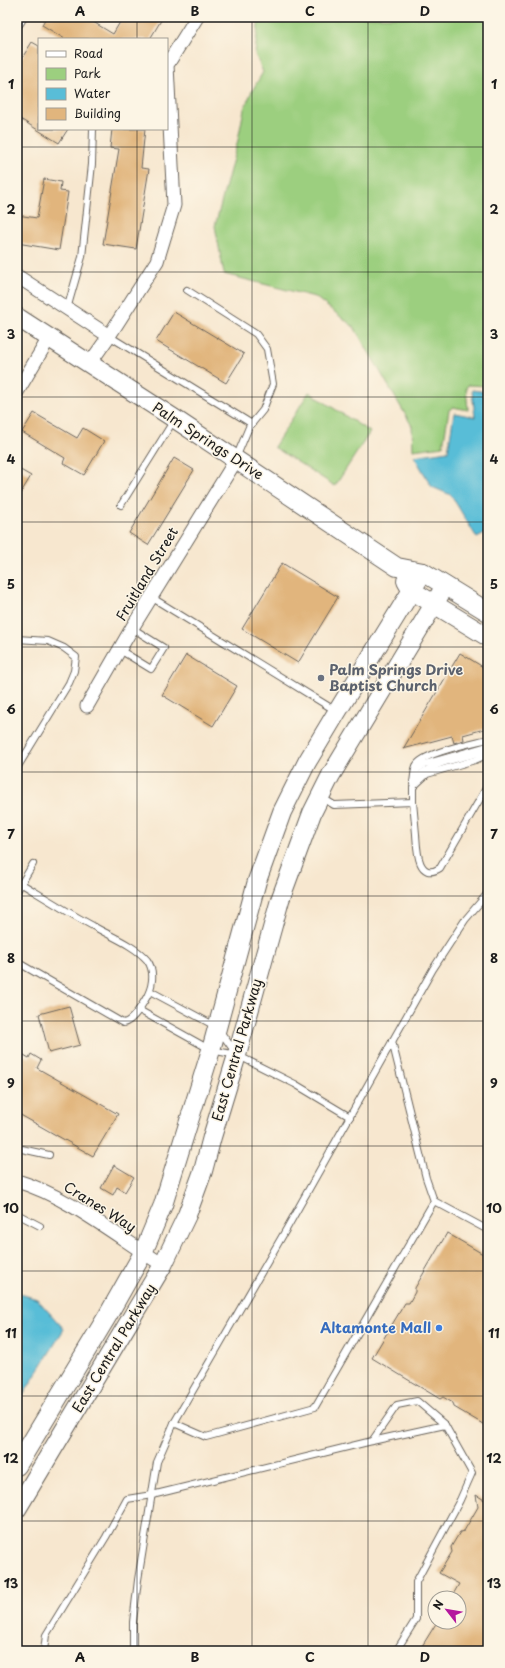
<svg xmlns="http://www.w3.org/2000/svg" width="505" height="1668" font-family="'Playpen Sans',sans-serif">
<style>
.green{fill:#9ccf7f;stroke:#5c764e}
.water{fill:#59bdd7;stroke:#3a6c7a}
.building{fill:#e1b57d}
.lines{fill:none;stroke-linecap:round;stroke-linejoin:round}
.lane-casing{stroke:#69635b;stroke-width:8}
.street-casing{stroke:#69635b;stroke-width:15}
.secondary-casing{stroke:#69635b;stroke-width:20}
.lane{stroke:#fff;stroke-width:6}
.street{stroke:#fff;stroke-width:13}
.secondary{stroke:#fff;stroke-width:18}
.grid{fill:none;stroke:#1c1c1c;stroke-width:1;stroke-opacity:0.55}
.worship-dot{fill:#6b7280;stroke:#fcf5e5;stroke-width:1.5}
.shop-dot{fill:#3f7fe0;stroke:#fcf5e5;stroke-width:1.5}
.labels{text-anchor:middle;stroke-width:3;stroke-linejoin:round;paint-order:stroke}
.street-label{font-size:14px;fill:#1c1c1c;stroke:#fcf5e5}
.worship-label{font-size:14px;font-weight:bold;fill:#5b616d;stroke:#fcf5e5;text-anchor:start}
.shop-label{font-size:14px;font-weight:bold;fill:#366cbe;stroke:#fcf5e5;text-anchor:end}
.neatline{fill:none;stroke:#1c1c1c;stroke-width:1.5}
.grid-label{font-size:13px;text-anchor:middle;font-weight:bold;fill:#1c1c1c}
</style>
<rect width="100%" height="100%" fill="#fcf5e5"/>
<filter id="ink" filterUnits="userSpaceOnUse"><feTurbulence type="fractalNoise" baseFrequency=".025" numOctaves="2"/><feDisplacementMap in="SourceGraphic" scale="8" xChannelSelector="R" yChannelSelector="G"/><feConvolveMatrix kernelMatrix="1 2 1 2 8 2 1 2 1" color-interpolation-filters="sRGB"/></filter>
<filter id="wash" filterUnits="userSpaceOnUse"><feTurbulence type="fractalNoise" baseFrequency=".012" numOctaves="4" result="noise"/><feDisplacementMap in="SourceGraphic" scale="16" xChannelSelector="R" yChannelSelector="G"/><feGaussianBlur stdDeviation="0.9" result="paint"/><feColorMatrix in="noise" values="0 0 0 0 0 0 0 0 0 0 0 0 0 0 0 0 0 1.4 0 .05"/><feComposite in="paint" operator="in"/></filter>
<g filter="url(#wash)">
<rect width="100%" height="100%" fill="#f7e7cf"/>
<g class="green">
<polygon points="259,17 488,17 488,386 468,385 466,388 468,410 453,407 449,410 443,446 413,450 412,426 354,327 315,297 224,274 215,226 238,140 244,109 252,91 263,72 255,54"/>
<polygon points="309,392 370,432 335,486 274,447"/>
</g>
<g class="water">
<polygon points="472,390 488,392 488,532 477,538 451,495 432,487 414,456 448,451 454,413 475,417"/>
<polygon points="17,1293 37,1299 64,1329 17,1405"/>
</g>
<g id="blocks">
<g class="building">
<polygon points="46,17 85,17 113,34 123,17 163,17 150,39 65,39 42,25"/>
<polygon points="32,42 39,46 39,129 68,129 59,143 17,117 17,66"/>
<polygon points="112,129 145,129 141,168 149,169 136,249 103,244 119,149 110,148"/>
<polygon points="44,179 61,182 60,191 68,192 59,250 17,243 17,215 37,218"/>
<polygon points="174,312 244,354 226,383 156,341"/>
<polygon points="34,413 77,438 83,428 104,441 84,475 63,463 65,458 22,432"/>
<polygon points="174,458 194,470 148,545 129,533"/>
<polygon points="17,468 31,476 17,499"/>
<polygon points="282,563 338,597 298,663 242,629"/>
<polygon points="460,653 488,670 488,728 463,735 464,740 454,743 452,736 403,749"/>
<polygon points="186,655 237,686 213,726 162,695"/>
<polygon points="69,1006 80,1045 49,1053 39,1014"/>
<polygon points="17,1051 29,1058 31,1054 41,1060 37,1068 118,1114 93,1156 17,1113"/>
<polygon points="114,1165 134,1177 125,1192 117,1187 113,1195 101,1188"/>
<polygon points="447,1233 488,1257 488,1427 454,1407 453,1403 443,1397 440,1399 372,1358 405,1303 409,1303 415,1292 415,1288"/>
<polygon points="476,1495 488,1502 488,1651 419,1651 437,1622 459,1622 459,1598 451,1598 459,1584 439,1573 452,1552 451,1547 460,1532 464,1531 478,1507"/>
</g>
</g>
</g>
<g filter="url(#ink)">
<use href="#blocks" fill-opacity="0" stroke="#69635b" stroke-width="1"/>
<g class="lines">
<g class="lane-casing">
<g id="lane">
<polyline points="187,290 256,334 267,349 273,384 263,410 249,427 236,458"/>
<polyline points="67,309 82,257 92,164 93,129"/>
<polyline points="109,336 252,424"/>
<polyline points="121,505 174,420"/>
<polyline points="151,597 336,711"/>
<polyline points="17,639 48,641 64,648 76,657 74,671 69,683 17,768"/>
<polyline points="120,650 151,669 164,648 132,628"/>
<polyline points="415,773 418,769 425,764 488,746"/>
<path d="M415 780C428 762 465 758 486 751"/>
<path d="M413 782C414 777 414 771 416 766 421 753 473 743 488 739"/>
<path d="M321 797 334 805 413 802C414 813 415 823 416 834 417 848 417 882 440 868L488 785"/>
<polyline points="413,802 413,787 427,774 475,760 482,757 488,749"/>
<path d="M17 881C42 896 67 912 93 926 110 936 134 945 147 960 156 972 152 989 145 1000 140 1008 132 1022 123 1023L17 962"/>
<polyline points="17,891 33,864"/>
<polyline points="150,991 217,1027 235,1052"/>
<polyline points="139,1010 211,1050 237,1055 295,1084 350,1117"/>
<polyline points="392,1041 426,1178 434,1201"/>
<polyline points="17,1148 49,1155"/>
<polyline points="17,1214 40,1226"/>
<polyline points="174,1423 206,1437 315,1407 434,1201 488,1230"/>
<polyline points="372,1441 397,1405 417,1401 445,1425"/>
<polyline points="44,1651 46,1635 106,1537 127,1499 152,1495 372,1441 445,1425 472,1473 460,1500 416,1582 416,1619 396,1651"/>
<polyline points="133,1651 133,1622 138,1580 157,1462 174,1423 287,1228 433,969 465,920 488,893"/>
</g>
</g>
<g class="street-casing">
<g id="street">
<polyline points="17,22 20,17"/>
<polyline points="17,276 109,336 90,363"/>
<polyline points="109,336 157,261 174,205 167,65 197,17"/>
<polyline points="17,392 49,338"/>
<polyline points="87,706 132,628 236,460"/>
<path d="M17 1181C68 1196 118 1237 163 1265"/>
</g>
</g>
<g class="secondary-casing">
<g id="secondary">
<polyline points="17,317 175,419 397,567 423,572 488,612"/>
<polyline points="406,581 411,590 488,637"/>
<polyline points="17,1466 108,1315 143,1253 163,1205 211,1050 257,881 282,812 307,762 337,712 423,572"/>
<polyline points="17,1509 163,1265 187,1215 203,1171 212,1137 237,1055 280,900 312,813 331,775 445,586"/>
</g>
</g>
<use href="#lane" class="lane"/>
<use href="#street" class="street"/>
<use href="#secondary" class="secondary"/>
</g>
</g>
<path class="grid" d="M137 17V39M252 17V1651M368 17V1651M137 129V1651M17 147H488M17 272H488M17 397H488M17 522H488M17 647H488M17 772H488M17 896H488M17 1021H488M17 1146H488M17 1271H488M17 1396H488M17 1521H488"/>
<circle class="worship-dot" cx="321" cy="678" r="4"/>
<circle class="shop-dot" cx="439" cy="1328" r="4"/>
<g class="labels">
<g class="street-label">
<text transform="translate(208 441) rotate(33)" y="5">Palm Springs Drive</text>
<text transform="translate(147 574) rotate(-59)" y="5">Fruitland Street</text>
<text transform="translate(237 1050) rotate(-74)" y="5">East Central Parkway</text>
<text transform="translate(100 1207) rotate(32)" y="5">Cranes Way</text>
<text transform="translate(114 1348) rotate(-59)" y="5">East Central Parkway</text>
</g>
<g class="worship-label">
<text x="329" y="675">Palm Springs Drive<tspan x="329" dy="16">Baptist Church</tspan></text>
</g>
<g class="shop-label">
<text x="431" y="1333">Altamonte Mall</text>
</g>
</g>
<rect width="505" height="1668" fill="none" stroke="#fcf5e5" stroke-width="44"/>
<rect x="38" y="38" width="130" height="92" fill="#fcf5e5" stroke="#a29e95"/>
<rect x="46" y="51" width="20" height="6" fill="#ffffff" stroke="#a29e95"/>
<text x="74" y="58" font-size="12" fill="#1c1c1c">Road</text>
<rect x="46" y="68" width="20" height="12" fill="#9ccf7f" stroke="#a29e95"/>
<text x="74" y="78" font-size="12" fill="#1c1c1c">Park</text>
<rect x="46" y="88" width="20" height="12" fill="#59bdd7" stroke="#a29e95"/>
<text x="74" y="98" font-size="12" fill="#1c1c1c">Water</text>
<rect x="46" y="108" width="20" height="12" fill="#e1b57d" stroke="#a29e95"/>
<text x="74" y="118" font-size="12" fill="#1c1c1c">Building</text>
<g transform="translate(447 1610) rotate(301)"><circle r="19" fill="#fcf5e5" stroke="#a29e95"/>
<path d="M0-3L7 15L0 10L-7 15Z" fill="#b5179e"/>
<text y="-6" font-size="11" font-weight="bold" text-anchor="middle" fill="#1c1c1c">N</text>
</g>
<rect x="22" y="22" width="461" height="1624" class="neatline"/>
<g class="grid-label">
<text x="80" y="16">A</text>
<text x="195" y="16">B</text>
<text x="310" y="16">C</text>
<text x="425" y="16">D</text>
<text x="11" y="89">1</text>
<text x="494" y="89">1</text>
<text x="11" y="214">2</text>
<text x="494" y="214">2</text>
<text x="11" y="339">3</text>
<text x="494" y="339">3</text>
<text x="11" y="464">4</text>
<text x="494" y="464">4</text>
<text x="11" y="589">5</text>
<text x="494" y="589">5</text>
<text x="11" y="714">6</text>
<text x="494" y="714">6</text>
<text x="11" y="839">7</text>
<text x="494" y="839">7</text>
<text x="11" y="963">8</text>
<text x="494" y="963">8</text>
<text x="11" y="1088">9</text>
<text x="494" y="1088">9</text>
<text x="11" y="1213">10</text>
<text x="494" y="1213">10</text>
<text x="11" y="1338">11</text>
<text x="494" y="1338">11</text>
<text x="11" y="1463">12</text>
<text x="494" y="1463">12</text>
<text x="11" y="1588">13</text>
<text x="494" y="1588">13</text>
<text x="80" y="1662">A</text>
<text x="195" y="1662">B</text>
<text x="310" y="1662">C</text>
<text x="425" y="1662">D</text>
</g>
</svg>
